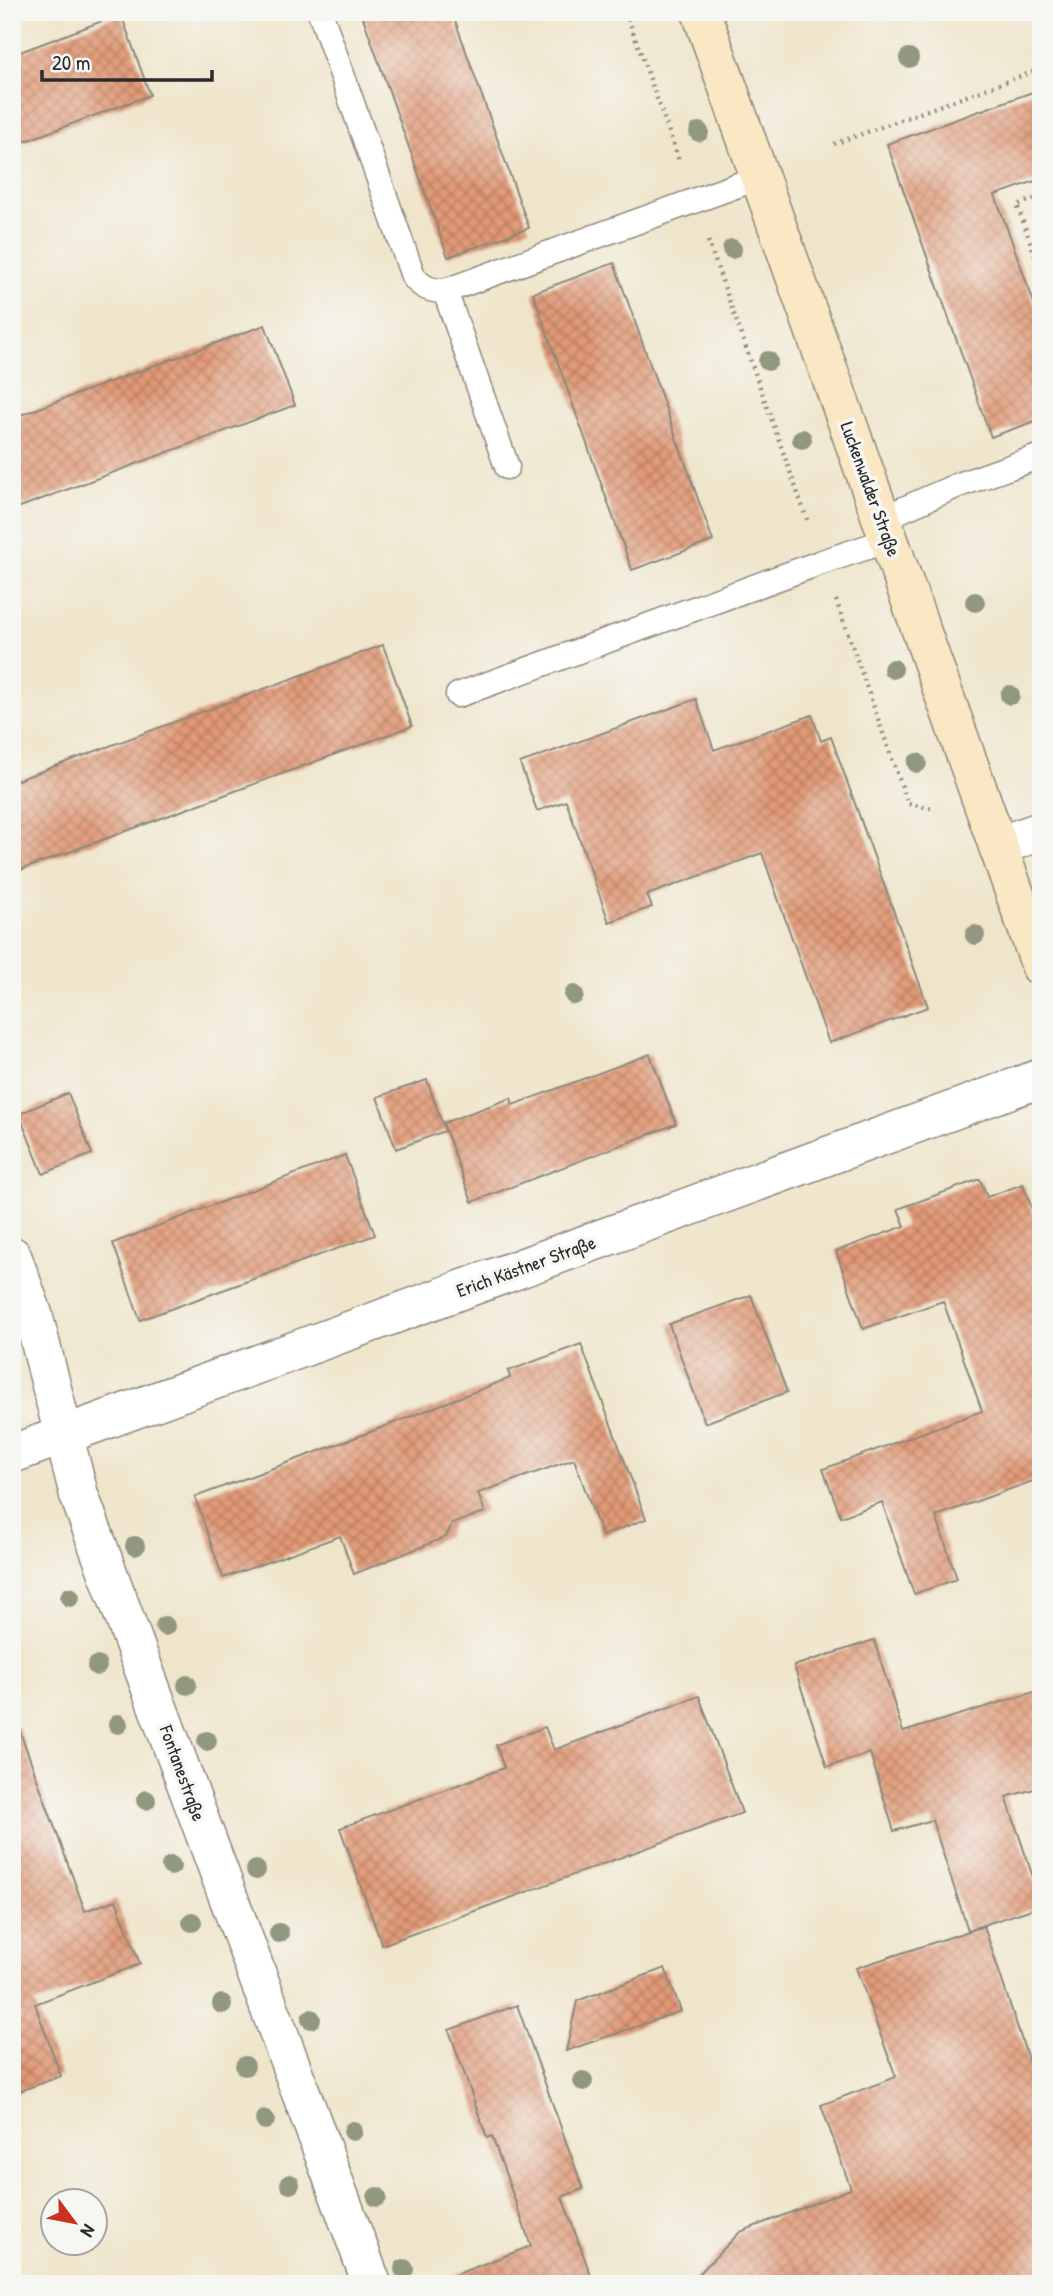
<svg xmlns="http://www.w3.org/2000/svg" width="1053" height="2296" font-family="'Patrick Hand',sans-serif">
<style>
.building{fill:url(#building-cross-hatch)}
.lines{fill:none;stroke-linecap:round;stroke-linejoin:round}
.service-casing{stroke:#8d887b;stroke-width:27}
.minor-casing{stroke:#8d887b;stroke-width:41}
.secondary-casing{stroke:#8d887b;stroke-width:41}
.path{stroke:#8d887b;stroke-width:4.5;stroke-dasharray:2 5;stroke-linecap:butt}
.service{stroke:#fff;stroke-width:24}
.minor{stroke:#fff;stroke-width:38}
.secondary{stroke:#fae7c3;stroke-width:38}
.tree{fill:#929880}
.labels{text-anchor:middle;stroke-width:7;stroke-linejoin:round;paint-order:stroke}
.street-label{font-size:19px;fill:#2b2b2b;stroke:#f6f6f2}
</style>
<defs>
<pattern id="building-cross-hatch" width="8" height="8" patternUnits="userSpaceOnUse" patternTransform="scale(1.75)"><rect width="8" height="8" fill="#e29a77"/><path d="M0 0l8 8M0 8l8-8" fill="none" stroke="#b77e62"/></pattern>
</defs>
<rect width="100%" height="100%" fill="#f6f6f2"/>
<filter id="ink" filterUnits="userSpaceOnUse"><feTurbulence type="fractalNoise" baseFrequency=".0143" numOctaves="2"/><feDisplacementMap in="SourceGraphic" scale="14" xChannelSelector="R" yChannelSelector="G"/><feConvolveMatrix kernelMatrix="1 2 1 2 8 2 1 2 1" color-interpolation-filters="sRGB"/></filter>
<filter id="wash" filterUnits="userSpaceOnUse"><feTurbulence type="fractalNoise" baseFrequency=".00686" numOctaves="4" result="noise"/><feDisplacementMap in="SourceGraphic" scale="28" xChannelSelector="R" yChannelSelector="G"/><feGaussianBlur stdDeviation="1.57" result="paint"/><feColorMatrix in="noise" values="0 0 0 0 0 0 0 0 0 0 0 0 0 0 0 0 0 1.4 0 .05"/><feComposite in="paint" operator="in"/></filter>
<g filter="url(#wash)">
<rect width="100%" height="100%" fill="#efe5cb"/>
<g id="blocks">
<g class="building">
<polygon points="361,12 452,12 529,228 448,257"/>
<polygon points="121,14 150,95 12,146 12,55"/>
<polygon points="1041,89 1041,179 995,195 1041,322 1041,419 991,437 887,144"/>
<polygon points="614,263 713,541 632,570 533,293"/>
<polygon points="265,325 295,405 12,510 12,418"/>
<polygon points="383,645 412,726 12,873 12,782"/>
<polygon points="696,699 714,750 812,715 821,741 831,737 928,1007 829,1043 762,853 647,895 652,907 609,922 566,801 537,811 520,763"/>
<polygon points="650,1054 676,1124 472,1202 443,1123 511,1098 513,1105"/>
<polygon points="427,1080 445,1131 396,1149 377,1097"/>
<polygon points="68,1093 92,1154 43,1174 19,1114"/>
<polygon points="345,1155 375,1235 140,1320 113,1243"/>
<polygon points="980,1179 987,1197 1023,1184 1041,1234 1041,1478 936,1516 957,1579 914,1594 882,1502 841,1517 823,1469 982,1411 943,1301 863,1329 836,1251 905,1226 898,1209"/>
<polygon points="751,1295 787,1392 705,1423 669,1324"/>
<polygon points="581,1344 646,1519 602,1536 574,1459 478,1493 485,1512 452,1524 446,1537 354,1574 340,1536 223,1578 195,1497 373,1431 510,1378 508,1371"/>
<polygon points="874,1640 903,1732 1041,1690 1041,1787 1006,1797 1041,1901 1041,1906 968,1930 932,1820 894,1831 870,1753 827,1767 794,1666"/>
<polygon points="699,1696 742,1813 382,1945 340,1828 504,1768 496,1745 545,1727 554,1750"/>
<polygon points="18,1726 85,1911 116,1900 140,1964 35,2004 61,2076 12,2094 12,1727"/>
<polygon points="984,1926 1029,2062 1041,2058 1041,2284 689,2284 740,2232 851,2189 821,2105 896,2077 856,1968"/>
<polygon points="665,1968 681,2011 566,2051 577,2001"/>
<polygon points="517,2005 583,2189 562,2197 594,2284 445,2284 444,2279 531,2246 492,2136 487,2138 449,2030"/>
</g>
</g>
</g>
<g filter="url(#ink)">
<use href="#blocks" fill-opacity="0" stroke="#8d887b" stroke-width="2"/>
<g class="lines">
<g class="service-casing">
<g id="service">
<path d="M320 12 413 276C422 288 431 291 445 291L760 177"/>
<polyline points="445,291 507,467"/>
<polyline points="881,519 956,486 1041,456"/>
<polyline points="458,695 822,562 889,540"/>
</g>
</g>
<g class="minor-casing">
<g id="minor">
<polyline points="998,846 1041,831"/>
<polyline points="12,1256 33,1314 79,1495 372,2284"/>
<polyline points="12,1454 1041,1078"/>
</g>
</g>
<g class="secondary-casing">
<polyline id="secondary" points="701,12 1041,967"/>
</g>
<g class="path">
<polyline points="626,12 680,163"/>
<polyline points="834,144 1041,69"/>
<polyline points="1041,197 1017,205 1041,272"/>
<polyline points="708,241 808,522"/>
<polyline points="836,600 908,804 931,808"/>
</g>
<use href="#service" class="service"/>
<use href="#minor" class="minor"/>
<use href="#secondary" class="secondary"/>
</g>
<g class="tree">
<circle cx="909" cy="58" r="10"/>
<circle cx="699" cy="132" r="10"/>
<circle cx="732" cy="249" r="10"/>
<circle cx="768" cy="361" r="10"/>
<circle cx="802" cy="439" r="10"/>
<circle cx="975" cy="602" r="10"/>
<circle cx="893" cy="669" r="10"/>
<circle cx="1010" cy="695" r="10"/>
<circle cx="917" cy="763" r="10"/>
<circle cx="975" cy="935" r="10"/>
<circle cx="574" cy="995" r="10"/>
<circle cx="135" cy="1546" r="10"/>
<circle cx="70" cy="1597" r="10"/>
<circle cx="165" cy="1626" r="10"/>
<circle cx="97" cy="1666" r="10"/>
<circle cx="187" cy="1685" r="10"/>
<circle cx="118" cy="1724" r="10"/>
<circle cx="207" cy="1741" r="10"/>
<circle cx="146" cy="1800" r="10"/>
<circle cx="171" cy="1866" r="10"/>
<circle cx="256" cy="1870" r="10"/>
<circle cx="192" cy="1922" r="10"/>
<circle cx="279" cy="1933" r="10"/>
<circle cx="222" cy="2004" r="10"/>
<circle cx="311" cy="2019" r="10"/>
<circle cx="245" cy="2066" r="10"/>
<circle cx="583" cy="2081" r="10"/>
<circle cx="265" cy="2120" r="10"/>
<circle cx="353" cy="2131" r="10"/>
<circle cx="290" cy="2184" r="10"/>
<circle cx="377" cy="2197" r="10"/>
<circle cx="404" cy="2269" r="10"/>
</g>
</g>
<g class="labels">
<g class="street-label">
<text transform="translate(871 489) rotate(70)" y="7">Luckenwalder Straße</text>
<text transform="translate(526 1266) rotate(-20)" y="7">Erich Kästner Straße</text>
<text transform="translate(183 1773) rotate(70)" y="7">Fontanestraße</text>
</g>
</g>
<rect width="1053" height="2296" fill="none" stroke="#f6f6f2" stroke-width="42"/>
<g transform="translate(74 2222) rotate(122)"><circle r="33" fill="#f6f6f2" stroke="#a5a5a2" stroke-width="2"/>
<path d="M0-5L12 26L0 18L-12 26Z" fill="#c8321e"/>
<text y="-10" font-size="19" font-weight="bold" text-anchor="middle" fill="#2b2b2b">N</text>
</g>
<path d="M42 70v10h170v-10" fill="none" stroke="#2b2b2b" stroke-width="3.5"/>
<text x="52" y="70" font-size="21" fill="#2b2b2b" stroke="#f6f6f2" stroke-width="5" paint-order="stroke">20 m</text>
</svg>
